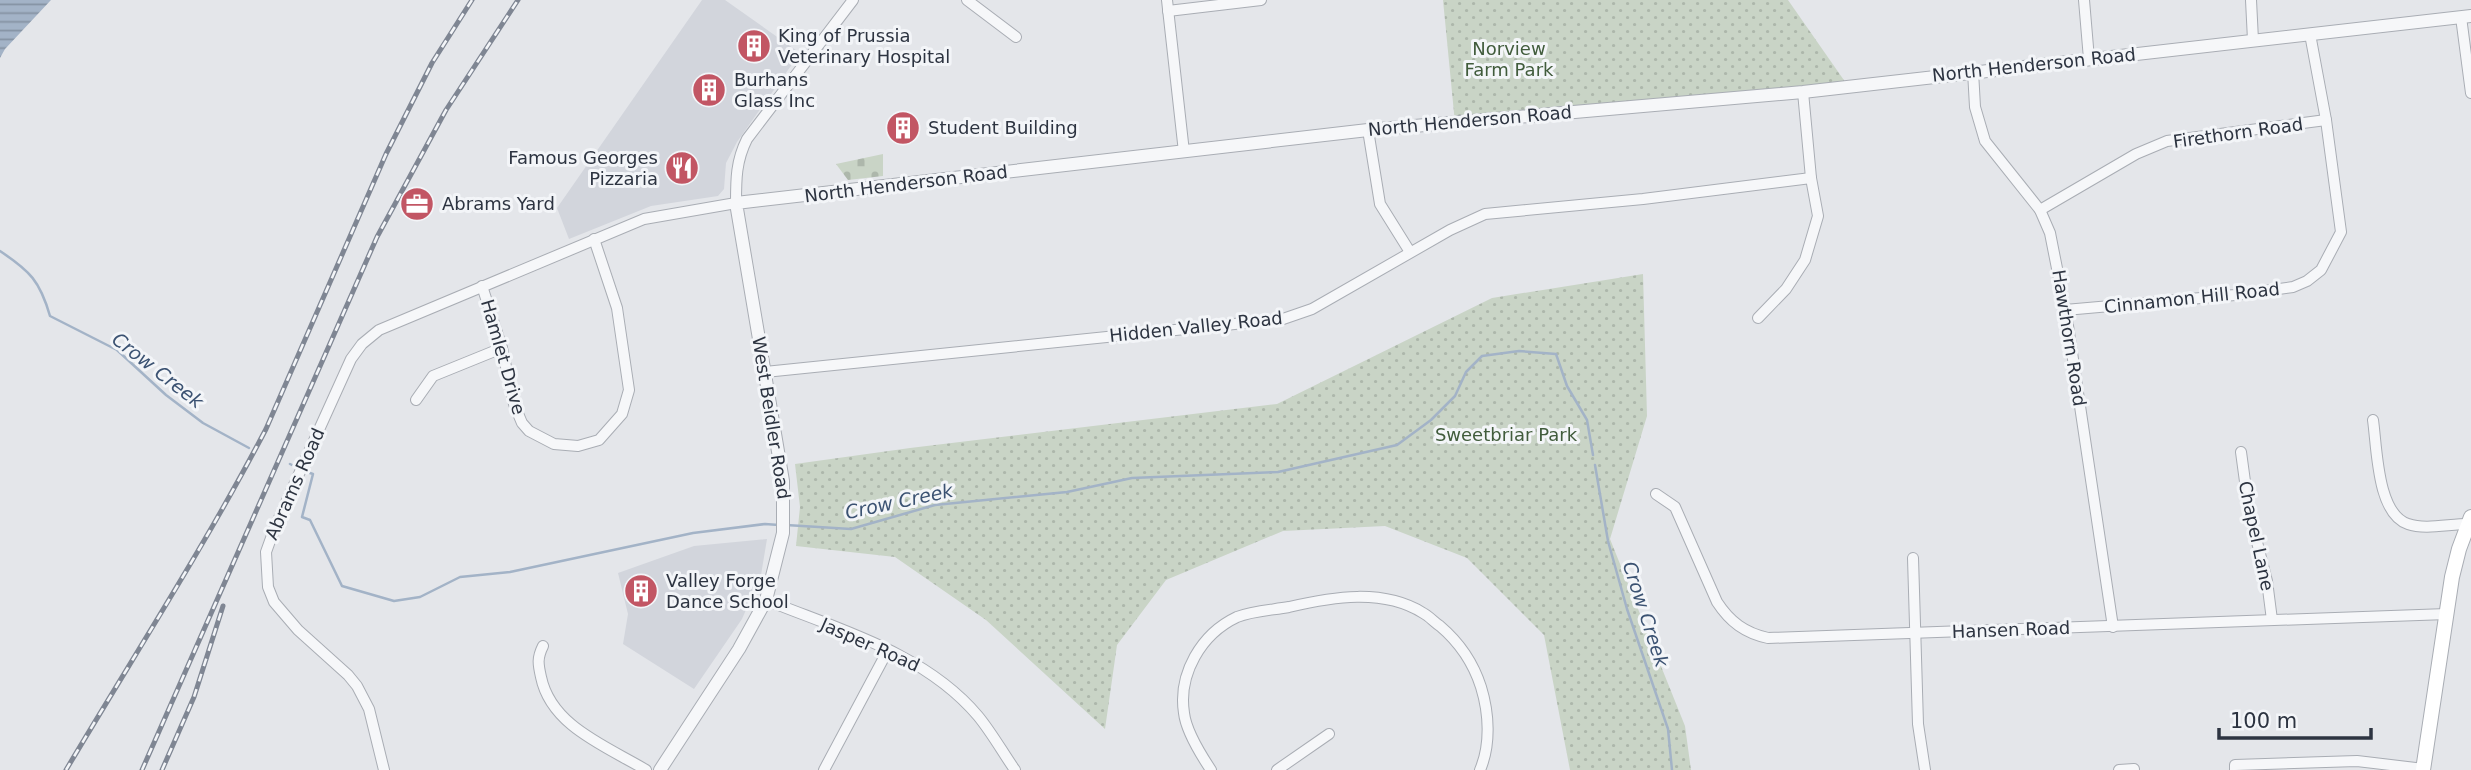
<svg xmlns="http://www.w3.org/2000/svg" width="2471" height="770" font-family="'DejaVu Sans',sans-serif">
<style>
.built{fill:#d2d5dc}
.cemetery{fill:url(#cemetery-stones)}
.park{fill:url(#park-dots)}
.water{fill:url(#water-rules)}
.lines{fill:none;stroke-linecap:round;stroke-linejoin:round}
.stream{stroke:#a3b3c7;stroke-width:2.5}
.minor-casing{stroke:#a9adb4;stroke-width:12}
.tertiary-casing{stroke:#a9adb4;stroke-width:14}
.secondary-casing{stroke:#a9adb4;stroke-width:16}
.minor{stroke:#f6f7f9;stroke-width:10}
.tertiary{stroke:#f6f7f9;stroke-width:12}
.secondary{stroke:#fff;stroke-width:14}
.rail-casing{stroke:#7f8693;stroke-width:5}
.rail{stroke:#f3f5f8;stroke-width:2.5;stroke-dasharray:8;stroke-linecap:butt}
.labels{text-anchor:middle;stroke-width:6;stroke-linejoin:round;paint-order:stroke}
.poi-label{font-size:18px;fill:#2d3441;stroke:#f3f5f8;text-anchor:start}
.park-label{font-size:18px;fill:#415c3c;stroke:#f3f5f8}
.street-label{font-size:18px;fill:#2d3441;stroke:#f3f5f8}
.water-label{font-size:19px;font-style:italic;fill:#3b5272;stroke:#f3f5f8}
</style>
<defs>
<pattern id="cemetery-stones" width="16" height="16" patternUnits="userSpaceOnUse" patternTransform="scale(1.75)"><rect width="16" height="16" fill="#c9d4c6"/><path d="M2 7V4a2 2 0 0 1 4 0v3zM10 15v-3a2 2 0 0 1 4 0v3z" fill="#adb7ab"/></pattern>
<pattern id="park-dots" width="8" height="8" patternUnits="userSpaceOnUse" patternTransform="scale(1.75)"><rect width="8" height="8" fill="#c9d4c6"/><path d="M2 2h.1M6 6h.1" fill="none" stroke="#adb7ab" stroke-width="1.8" stroke-linecap="round"/></pattern>
<pattern id="water-rules" width="6" height="5" patternUnits="userSpaceOnUse" patternTransform="scale(1.75)"><rect width="6" height="5" fill="#a3b3c7"/><path d="M0 2.5h6" fill="none" stroke="#8592a3"/></pattern>
</defs>
<rect width="100%" height="100%" fill="#e4e6ea"/>
<g class="built">
<polygon points="702,0 725,0 800,53 737,142 726,163 724,189 718,196 651,206 569,239 557,208"/>
<polygon points="767,539 761,575 742,619 694,689 623,644 628,614 618,573 694,546"/>
</g>
<polygon class="cemetery" points="883,154 883,176 848,180 836,164"/>
<g class="park">
<polygon points="1443,0 1788,0 1848,86 1455,123"/>
<polygon points="1643,274 1647,416 1610,539 1685,726 1691,770 1570,770 1544,635 1467,558 1385,526 1283,531 1166,580 1117,645 1105,729 986,620 895,557 796,546 800,507 795,464 910,448 1277,404 1492,298"/>
</g>
<polygon class="water" points="0,0 51,0 5,49 0,58"/>
<g class="lines">
<g class="stream">
<path d="M0 251C30 271 40 281 50 316L117 350 166 395 203 423 249 448"/>
<polyline points="290,464 298,468"/>
<polyline points="1595,465 1608,541 1627,609 1668,729 1672,770"/>
<polyline points="304,471 313,474 302,517 310,520 342,586 394,601 420,597 460,577 510,572 693,533 765,524 779,525"/>
<polyline points="786,525 851,529 935,505 1067,492 1132,478 1278,472 1397,445 1431,420 1455,396 1466,372 1482,356 1519,351 1556,354 1567,386 1587,420 1593,455"/>
</g>
<g class="minor-casing">
<g id="minor">
<polyline points="967,0 1016,37"/>
<polyline points="1167,0 1184,152"/>
<polyline points="2084,0 2089,59"/>
<polyline points="2251,0 2253,40"/>
<polyline points="1168,11 1261,0"/>
<polyline points="2461,17 2471,93"/>
<polyline points="1973,71 1975,107 1985,141 2040,210 2050,233 2067,319 2113,627"/>
<polyline points="1368,130 1380,204 1410,252"/>
<polyline points="2040,210 2136,154 2167,141 2326,120"/>
<polyline points="482,286 502,348 514,404 522,423 529,431 554,444 578,446 599,440 622,414 629,390 617,308 594,239"/>
<polyline points="2065,310 2235,295 2293,287 2307,281 2321,270 2341,232 2326,120 2310,34"/>
<polyline points="1758,318 1786,289 1805,260 1818,216 1811,178 1803,92"/>
<polyline points="765,372 1283,319 1312,309 1450,230 1485,214 1643,199 1811,178"/>
<polyline points="416,400 433,376 502,348"/>
<path d="M2373 420C2377 448 2377 514 2408 524 2425 530 2449 524 2468 524"/>
<polyline points="2241,452 2249,511 2267,581 2272,620"/>
<path d="M1656 494 1675 507 1717 602C1730 622 1745 633 1768 638L2447 614"/>
<polyline points="1913,558 1918,724 1925,770"/>
<path d="M766 600C840 630 925 653 978 716 992 733 1003 753 1015 770"/>
<path d="M543 646C537 658 538 664 541 677 551 726 606 746 646 770"/>
<path d="M384 770 369 709 357 686 348 675 298 630 274 602 268 587 266 552 275 527 351 359 362 344 379 330 644 219 736 203C736 179 736 161 747 139L853 0"/>
<polyline points="824,770 888,650"/>
<path d="M1211 770C1201 755 1186 731 1184 713 1178 674 1201 634 1237 617 1252 611 1272 610 1289 607 1332 597 1383 588 1423 613 1429 616 1434 622 1440 626 1460 643 1473 662 1481 687 1489 713 1491 744 1480 770"/>
<polyline points="1277,770 1329,734"/>
<polyline points="2119,770 2134,769"/>
<polyline points="2235,770 2235,765 2357,761 2424,769"/>
</g>
</g>
<g class="tertiary-casing">
<polyline id="tertiary" points="660,770 739,649 766,600 783,533 783,481 736,203 1368,130 1803,92 2471,16"/>
</g>
<g class="secondary-casing">
<polyline id="secondary" points="2423,770 2452,577 2459,549 2471,517"/>
</g>
<use href="#minor" class="minor"/>
<use href="#tertiary" class="tertiary"/>
<use href="#secondary" class="secondary"/>
<g class="rail-casing">
<g id="rail">
<path d="M66 770C133 657 205 546 266 429L386 154 432 63 472 0"/>
<polyline points="142,770 377,237 446,110 518,0"/>
<polyline points="162,770 194,697 223,606"/>
</g>
</g>
<use href="#rail" class="rail"/>
</g>
<defs>
<g id="building-disc" transform="scale(1.75)"><circle r="9.5" fill="#c25664" stroke="#f3f5f8"/><path d="M-4-6H4V6H1V3H-1V6H-4ZM-2.5-4.3h1.7v1.8h-1.7ZM.8-4.3h1.7v1.8H.8ZM-2.5-1h1.7V.8h-1.7ZM.8-1h1.7V.8H.8Z" fill="#fff"/></g>
<g id="restaurant-disc" transform="scale(1.75)"><circle r="9.5" fill="#c25664" stroke="#f3f5f8"/><path d="M-5-6h1v4h1v-4h1v4h1v-4h1v5L-1.5 .5V6h-2V.5L-5-1ZM5-6V6H3V1.5H1.5Q1.5-4 5-6Z" fill="#fff"/></g>
<g id="office-disc" transform="scale(1.75)"><circle r="9.5" fill="#c25664" stroke="#f3f5f8"/><path d="M-6-3h4V-5.5h4V-3h4V5H-6ZM-1-4.5V-3h2v-1.5ZM-6 0V1H6V0Z" fill="#fff"/></g>
</defs>
<g fill-rule="evenodd">
<use href="#building-disc" x="754" y="46"/>
<use href="#building-disc" x="709" y="90"/>
<use href="#building-disc" x="903" y="128"/>
<use href="#restaurant-disc" x="682" y="168"/>
<use href="#office-disc" x="417" y="204"/>
<use href="#building-disc" x="641" y="591"/>
</g>
<g class="labels">
<g class="poi-label">
<text x="778" y="42">King of Prussia<tspan x="778" dy="21">Veterinary Hospital</tspan></text>
<text x="734" y="86">Burhans<tspan x="734" dy="21">Glass Inc</tspan></text>
<text x="928" y="134">Student Building</text>
<text x="658" y="164" text-anchor="end">Famous Georges<tspan x="658" dy="21">Pizzaria</tspan></text>
<text x="442" y="210">Abrams Yard</text>
<text x="666" y="587">Valley Forge<tspan x="666" dy="21">Dance School</tspan></text>
</g>
<g class="park-label">
<text x="1509" y="55">Norview<tspan x="1509" dy="21">Farm Park</tspan></text>
<text x="1506" y="441">Sweetbriar Park</text>
</g>
<g class="street-label">
<text transform="translate(2034 65) rotate(-6)" y="6">North Henderson Road</text>
<text transform="translate(1470 121) rotate(-5)" y="6">North Henderson Road</text>
<text transform="translate(2238 133) rotate(-8)" y="6">Firethorn Road</text>
<text transform="translate(906 184) rotate(-7)" y="6">North Henderson Road</text>
<text transform="translate(2192 298) rotate(-6)" y="6">Cinnamon Hill Road</text>
<text transform="translate(1196 327) rotate(-6)" y="6">Hidden Valley Road</text>
<text transform="translate(2069 338) rotate(81)" y="6">Hawthorn Road</text>
<text transform="translate(503 357) rotate(74)" y="6">Hamlet Drive</text>
<text transform="translate(771 418) rotate(81)" y="6">West Beidler Road</text>
<text transform="translate(295 484) rotate(-66)" y="6">Abrams Road</text>
<text transform="translate(2256 536) rotate(78)" y="6">Chapel Lane</text>
<text transform="translate(2011 630) rotate(-2)" y="6">Hansen Road</text>
<text transform="translate(870 645) rotate(24)" y="6">Jasper Road</text>
</g>
<g class="water-label">
<text transform="translate(158 370) rotate(38)" y="7">Crow Creek</text>
<text transform="translate(899 501) rotate(-12)" y="7">Crow Creek</text>
<text transform="translate(1646 614) rotate(72)" y="7">Crow Creek</text>
</g>
</g>
<path d="M2219 728v10h152v-10" fill="none" stroke="#2d3441" stroke-width="3.5"/>
<text x="2230" y="728" font-size="21" fill="#2d3441" stroke="#f3f5f8" stroke-width="5" paint-order="stroke">100 m</text>
</svg>
